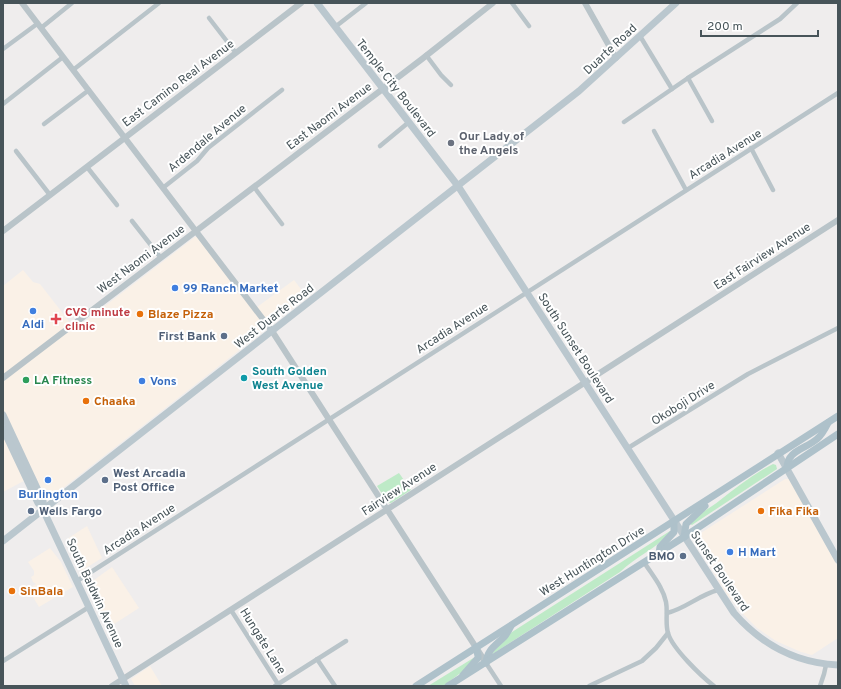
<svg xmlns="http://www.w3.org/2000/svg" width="841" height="689" font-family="Overpass,sans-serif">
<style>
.commercial{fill:#faf1e7}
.green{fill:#beeac7}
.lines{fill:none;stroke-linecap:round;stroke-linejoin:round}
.minor{stroke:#b9c4c9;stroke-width:4.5}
.tertiary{stroke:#b9c4c9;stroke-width:6}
.secondary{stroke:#bac7ce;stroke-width:7}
.primary{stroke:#aec1ca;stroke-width:7}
.worship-dot{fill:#6b7280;stroke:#fff;stroke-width:1.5}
.shop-dot{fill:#3f7fe0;stroke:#fff;stroke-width:1.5}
.food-dot{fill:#e8710a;stroke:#fff;stroke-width:1.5}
.health-dot{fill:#e0444e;stroke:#fff;stroke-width:1.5}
.service-dot{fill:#5c6f8a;stroke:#fff;stroke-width:1.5}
.culture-dot{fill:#0f9aa8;stroke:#fff;stroke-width:1.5}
.leisure-dot{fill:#2e9e5b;stroke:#fff;stroke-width:1.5}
.labels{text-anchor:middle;stroke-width:4;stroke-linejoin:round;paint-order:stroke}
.street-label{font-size:12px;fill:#475459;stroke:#fff}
.worship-label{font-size:12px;font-weight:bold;fill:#5b616d;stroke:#fff;text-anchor:start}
.shop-label{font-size:12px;font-weight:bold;fill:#366cbe;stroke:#fff;text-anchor:start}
.health-label{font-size:12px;font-weight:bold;fill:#be3a42;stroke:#fff;text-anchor:start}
.food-label{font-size:12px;font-weight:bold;fill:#c56008;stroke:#fff;text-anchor:start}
.service-label{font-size:12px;font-weight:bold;fill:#4e5e75;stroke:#fff;text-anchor:end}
.culture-label{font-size:12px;font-weight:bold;fill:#0d838f;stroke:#fff;text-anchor:start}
.leisure-label{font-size:12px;font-weight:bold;fill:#27864d;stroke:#fff;text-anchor:start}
</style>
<rect width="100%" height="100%" fill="#efeded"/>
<g class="commercial">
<polygon points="195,237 197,237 253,310 294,280 307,297 49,499 46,500 45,499 35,475 3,492 3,286 23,270 33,282 40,284 75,329"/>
<polygon points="785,479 789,479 796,490 838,567 838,638 812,655 801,652 776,641 757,628 744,615 728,596 693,539 693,538"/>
<polygon points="87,526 102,558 81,571 67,539"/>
<polygon points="50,548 61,562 73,587 39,607 28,589 36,584 33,582 31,577 34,575 34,571 28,562"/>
<polygon points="112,567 139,608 108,628 87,585"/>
<polygon points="150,666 162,686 135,686 131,679"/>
</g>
<g class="green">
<path d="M773 464 776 465 777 469 692 525 690 524C698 513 709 509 719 501 736 488 753 474 773 464Z"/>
<polygon points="399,473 411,490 391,503 388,503 377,486"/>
<path d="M670 531H671C657 549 636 556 620 572L491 655 507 636 512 632Z"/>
<polygon points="475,657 466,669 443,686 428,686"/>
</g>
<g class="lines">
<g class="minor">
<polyline points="512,3 529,26"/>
<polyline points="209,18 236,53"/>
<polyline points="335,27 366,3"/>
<polyline points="41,28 72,3"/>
<polyline points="640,36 672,89"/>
<polyline points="3,49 37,24"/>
<polyline points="426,55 441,75 451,85"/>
<polyline points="73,70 159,3"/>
<polyline points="688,78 712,121"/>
<polyline points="3,104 63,57"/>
<polyline points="624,122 688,78 780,19 797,3"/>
<polyline points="44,124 89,90"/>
<polyline points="654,131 686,190"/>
<polyline points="380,146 409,122"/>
<polyline points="751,148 773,190"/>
<polyline points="16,151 50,195"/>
<polyline points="87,167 117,205"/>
<polyline points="164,187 197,161 208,148 282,90"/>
<polyline points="254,187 282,224"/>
<polyline points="132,221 161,258"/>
<polyline points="628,448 748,374 838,328"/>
<path d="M644 562C652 575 663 587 666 602 668 612 665 623 668 633 672 648 701 676 714 686"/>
<polyline points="77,581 838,93"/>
<polyline points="231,610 278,684"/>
<path d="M667 613C685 609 699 595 718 590"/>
<polyline points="317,659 335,686"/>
<polyline points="3,661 89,607"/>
<polyline points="486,663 501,686"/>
<polyline points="275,686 346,641"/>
<polyline points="589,686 642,661 656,648 668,633"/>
<polyline points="820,686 824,674 826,665"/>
</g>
<g class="tertiary">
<polyline points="22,3 272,331 486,663"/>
<polyline points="585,3 616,58"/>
<polyline points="3,231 301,3"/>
<polyline points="3,378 422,59 493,3"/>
<polyline points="112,686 838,220"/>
</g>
<g class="secondary">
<path d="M317 3 458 186 734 613C761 644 796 663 838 665"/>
<polyline points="3,415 43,501 44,509 46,516 126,686"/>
<polyline points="3,429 38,503 44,509"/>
<polyline points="778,453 838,560"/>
<polyline points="3,541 579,91 676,3"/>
</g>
<g class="primary">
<path d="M787 468C787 450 806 449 817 439 822 435 825 429 828 423"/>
<polyline points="684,537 686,524 705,506"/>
<polyline points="659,553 660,547 674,532 674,521"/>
<path d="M486 663C487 650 495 646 504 637 507 634 509 630 511 626"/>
<polyline points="463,675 478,658 478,656 476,647"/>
<polyline points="416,686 838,416"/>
<polyline points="448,686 684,537 838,434"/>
</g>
</g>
<circle class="worship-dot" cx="451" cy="143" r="4"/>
<g class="shop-dot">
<circle cx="175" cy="288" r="4"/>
<circle cx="33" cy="311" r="4"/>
<circle cx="142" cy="381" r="4"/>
<circle cx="48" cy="480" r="4"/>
<circle cx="730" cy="552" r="4"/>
</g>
<g class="food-dot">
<circle cx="140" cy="314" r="4"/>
<circle cx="86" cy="401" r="4"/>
<circle cx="761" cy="511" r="4"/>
<circle cx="12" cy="591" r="4"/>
</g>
<path class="health-dot" d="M54 313h4v4h4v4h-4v4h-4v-4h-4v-4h4z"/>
<g class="service-dot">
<circle cx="224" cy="336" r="4"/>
<circle cx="105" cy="480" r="4"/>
<circle cx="31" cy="511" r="4"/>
<circle cx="683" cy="556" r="4"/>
</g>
<circle class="culture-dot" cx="244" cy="378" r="4"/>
<circle class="leisure-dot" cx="26" cy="380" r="4"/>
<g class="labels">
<g class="street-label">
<text transform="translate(610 49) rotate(-43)" y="4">Duarte Road</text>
<text transform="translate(178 83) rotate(-37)" y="4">East Camino Real Avenue</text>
<text transform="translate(396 88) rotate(52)" y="4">Temple City Boulevard</text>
<text transform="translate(329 116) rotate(-37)" y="4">East Naomi Avenue</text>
<text transform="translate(207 138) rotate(-40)" y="4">Ardendale Avenue</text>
<text transform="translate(725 154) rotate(-32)" y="4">Arcadia Avenue</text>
<text transform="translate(762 256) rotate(-33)" y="4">East Fairview Avenue</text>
<text transform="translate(141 259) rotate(-37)" y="4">West Naomi Avenue</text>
<text transform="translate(274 316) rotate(-38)" y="4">West Duarte Road</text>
<text transform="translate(452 328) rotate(-33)" y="4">Arcadia Avenue</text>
<text transform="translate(576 348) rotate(57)" y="4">South Sunset Boulevard</text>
<text transform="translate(683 403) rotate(-32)" y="4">Okoboji Drive</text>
<text transform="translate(399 489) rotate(-33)" y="4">Fairview Avenue</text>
<text transform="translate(139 529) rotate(-33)" y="4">Arcadia Avenue</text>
<text transform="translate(592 561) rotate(-32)" y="4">West Huntington Drive</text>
<text transform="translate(720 571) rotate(56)" y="4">Sunset Boulevard</text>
<text transform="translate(95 593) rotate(65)" y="4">South Baldwin Avenue</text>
<text transform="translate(263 641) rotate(58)" y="4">Hungate Lane</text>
</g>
<g class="worship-label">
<text x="459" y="140">Our Lady of<tspan x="459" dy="14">the Angels</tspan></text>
</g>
<g class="shop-label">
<text x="183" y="292">99 Ranch Market</text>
<text x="33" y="328" text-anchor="middle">Aldi</text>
<text x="150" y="385">Vons</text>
<text x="48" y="498" text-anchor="middle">Burlington</text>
<text x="738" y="556">H Mart</text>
</g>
<g class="health-label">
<text x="65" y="316">CVS minute<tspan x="65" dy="14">clinic</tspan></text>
</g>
<g class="food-label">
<text x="148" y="318">Blaze Pizza</text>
<text x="94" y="405">Chaaka</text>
<text x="769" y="515">Fika Fika</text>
<text x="20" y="595">SinBala</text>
</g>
<g class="service-label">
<text x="216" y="340">First Bank</text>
<text x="113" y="477" text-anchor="start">West Arcadia<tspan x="113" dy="14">Post Office</tspan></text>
<text x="39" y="515" text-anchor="start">Wells Fargo</text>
<text x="675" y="560">BMO</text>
</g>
<g class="culture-label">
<text x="252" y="375">South Golden<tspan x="252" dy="14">West Avenue</tspan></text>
</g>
<g class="leisure-label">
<text x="34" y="384">LA Fitness</text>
</g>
</g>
<rect width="841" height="689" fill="none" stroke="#475459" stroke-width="8"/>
<path d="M701 30v6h117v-6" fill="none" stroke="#475459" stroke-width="2"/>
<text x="707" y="30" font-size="12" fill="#475459" stroke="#ffffff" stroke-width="3" paint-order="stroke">200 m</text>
</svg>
